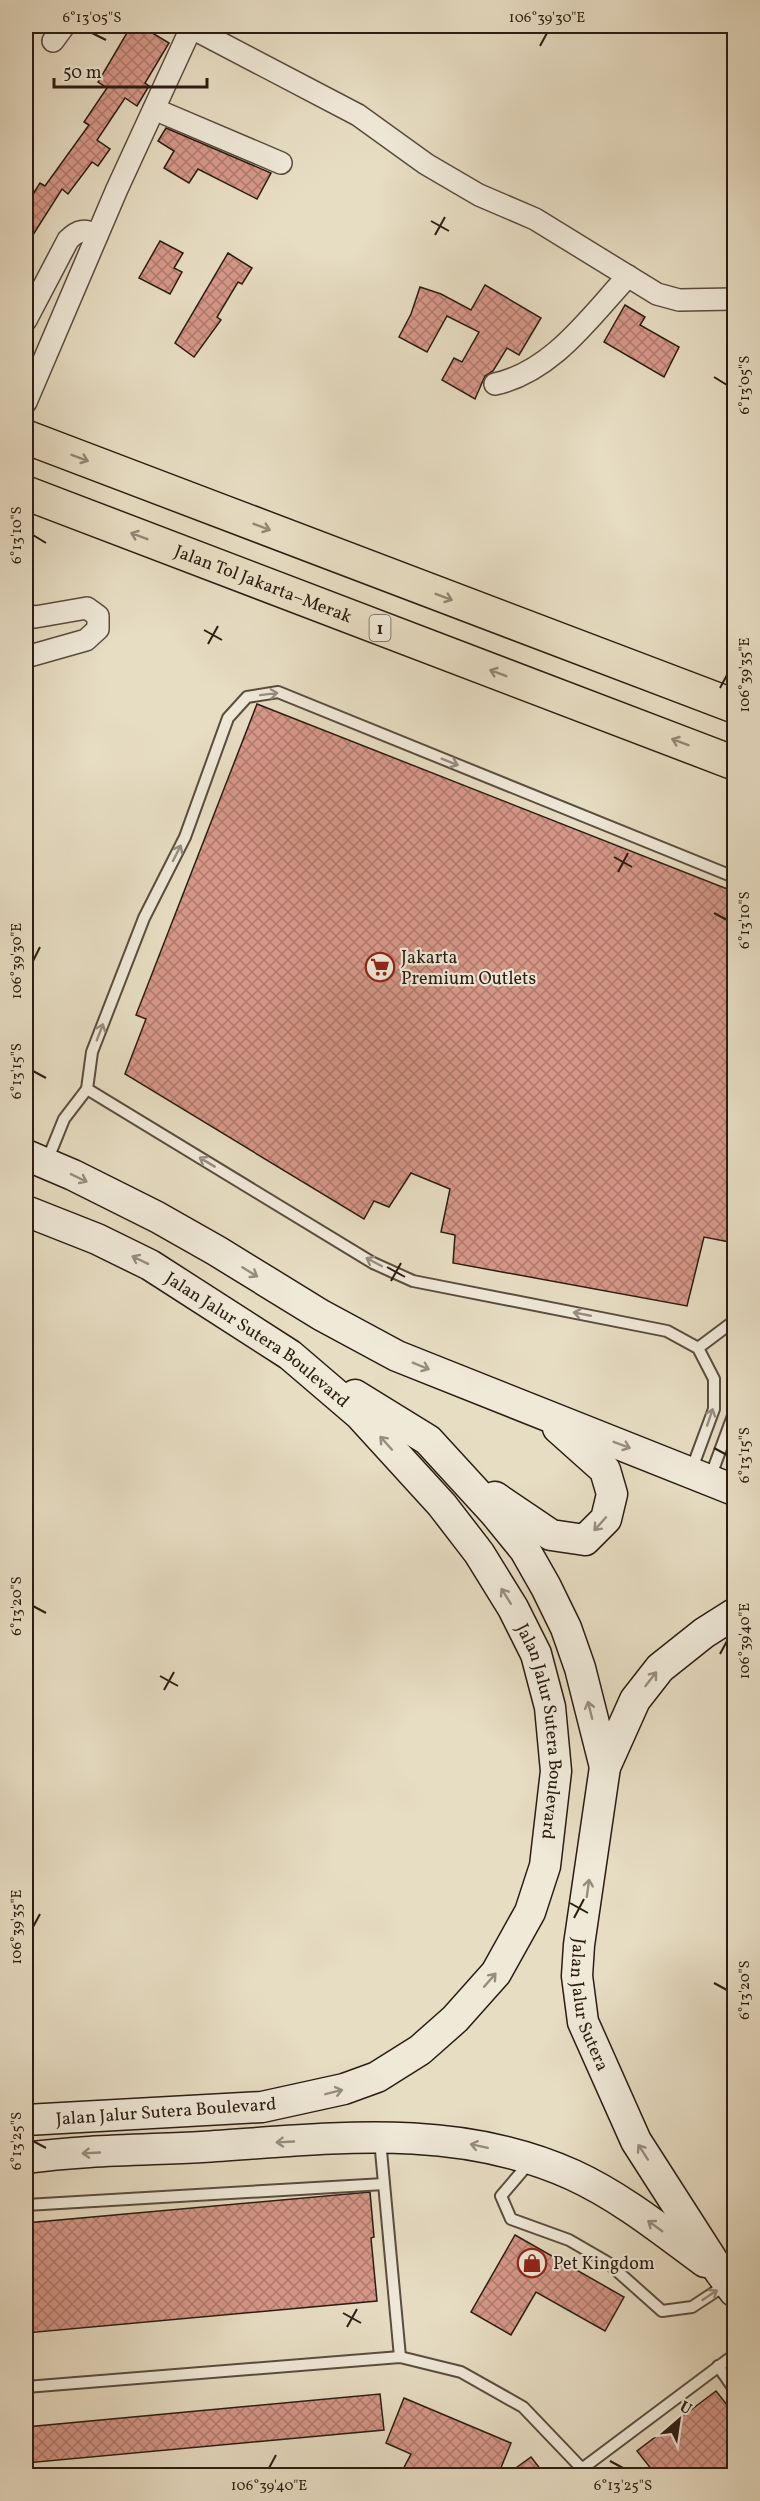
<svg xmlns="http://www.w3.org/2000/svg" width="760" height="2501" font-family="Vollkorn,serif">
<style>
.building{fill:url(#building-cross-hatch);stroke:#2b1c12;stroke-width:1.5}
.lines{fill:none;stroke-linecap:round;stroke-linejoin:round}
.lane-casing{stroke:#5a4c3e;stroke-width:14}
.street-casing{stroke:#5a4c3e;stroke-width:24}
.secondary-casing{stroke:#2b1c12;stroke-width:33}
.highway-casing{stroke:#2b1c12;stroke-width:36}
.lane{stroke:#efe9d8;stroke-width:10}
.street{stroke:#efe9d8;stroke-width:21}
.secondary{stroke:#efe9d8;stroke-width:30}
.highway{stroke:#e7ddc3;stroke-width:33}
.oneway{stroke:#928673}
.oneway2{stroke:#978d7f}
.ticks{fill:none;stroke:#2b1c12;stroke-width:2}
.labels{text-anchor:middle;stroke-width:4.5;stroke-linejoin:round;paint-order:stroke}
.shield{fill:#efe9d8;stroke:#665a4d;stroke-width:1.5}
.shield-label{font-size:16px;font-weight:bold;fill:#2b1c12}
.street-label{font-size:18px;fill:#2b1c12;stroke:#efe9d8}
.poi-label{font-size:18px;fill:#2b1c12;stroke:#efe9d8;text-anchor:start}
.neatline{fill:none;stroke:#2b1c12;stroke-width:2}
.ticks-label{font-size:15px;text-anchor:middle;fill:#2b1c12}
</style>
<defs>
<pattern id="building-cross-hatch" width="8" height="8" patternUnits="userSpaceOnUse" patternTransform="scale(1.5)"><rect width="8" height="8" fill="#d69788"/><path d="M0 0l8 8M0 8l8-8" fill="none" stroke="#ae7a6e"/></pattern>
</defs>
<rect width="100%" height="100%" fill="#e7ddc3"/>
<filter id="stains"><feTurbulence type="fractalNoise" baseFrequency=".00333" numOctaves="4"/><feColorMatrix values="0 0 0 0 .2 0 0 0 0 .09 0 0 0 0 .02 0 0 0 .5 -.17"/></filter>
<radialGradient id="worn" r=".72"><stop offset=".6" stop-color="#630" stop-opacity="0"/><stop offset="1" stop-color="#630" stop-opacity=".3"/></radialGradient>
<g class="building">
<polygon points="131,26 141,26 169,43 145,83 149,86 137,106 125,98 97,140 110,149 98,166 92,162 68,194 62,189 26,246 26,205 40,183 45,186 89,125 84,122 107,88 98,82"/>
<polygon points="166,128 271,173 257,199 198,169 189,183 164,168 174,151 158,141"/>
<polygon points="160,241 183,253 174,268 182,272 170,294 139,278"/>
<polygon points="228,253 252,268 242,284 238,282 217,317 221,320 194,357 175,343"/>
<polygon points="485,285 541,318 519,355 507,348 493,371 485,376 475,399 442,380 454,358 462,362 479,332 447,316 427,352 399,337 411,314 420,287 441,294 471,310"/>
<polygon points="625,305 645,317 640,325 679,347 664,377 604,342"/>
<polygon points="257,704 735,892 735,1243 704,1237 687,1306 453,1263 455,1235 441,1232 450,1189 411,1173 389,1207 374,1201 364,1219 125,1074 146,1019 136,1015"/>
<polygon points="370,2192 374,2237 371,2238 377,2301 26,2333 26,2223"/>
<polygon points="515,2235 624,2297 605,2331 536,2292 511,2335 471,2312"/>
<polygon points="716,2391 735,2415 735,2475 656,2475 637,2451"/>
<polygon points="380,2394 384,2430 26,2463 26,2427"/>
<polygon points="404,2398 511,2443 498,2475 400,2475 411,2454 386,2443"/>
<polygon points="531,2457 545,2475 506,2475"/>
</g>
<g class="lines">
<g class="lane-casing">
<g id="lane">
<polyline points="87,1089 373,1263 413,1281 667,1331 698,1348 714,1379 714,1409 691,1471"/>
<polyline points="47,1161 64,1119 87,1089 92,1052 144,918 185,837 228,718 247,697 278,692 734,877"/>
<polyline points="698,1348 734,1321"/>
<polyline points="710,1478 734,1413"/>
<polyline points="380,2140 400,2357"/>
<polyline points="530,2162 501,2196 511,2219 569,2240 607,2262 662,2311 692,2307 727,2284"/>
<polyline points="26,2205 384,2184"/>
<polyline points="718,2366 734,2389"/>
<polyline points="26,2387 400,2357 461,2372 523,2407 589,2476"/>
<polyline points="583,2468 734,2355"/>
</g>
</g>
<g class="street-casing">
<g id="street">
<polyline points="188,26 358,115 426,164 479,195 535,219 657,294 679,300 734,299"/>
<polyline points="53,41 64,26"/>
<polyline points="154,109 281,163"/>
<path d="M26 320 68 240C78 230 84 229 97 235"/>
<path d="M495 384C552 372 590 317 628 276"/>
<polyline points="26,402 117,189 192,26"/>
<polyline points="26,615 35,617 87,608 98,616 98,629 86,640 26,657"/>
</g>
</g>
<g class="secondary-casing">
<g id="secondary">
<polyline points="26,1155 73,1175 157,1217 217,1251 321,1315 397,1356 734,1490"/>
<path id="s1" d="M26 1211 97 1239 150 1265 290 1355 359 1414 442 1505 479 1553 513 1608 536 1654 550 1707 556 1771 545 1866 530 1912 496 1973 455 2019 420 2050 377 2077 344 2089 262 2107 26 2120"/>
<polyline points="355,1395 428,1440 494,1512 525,1550 546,1587 566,1628 580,1668 605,1767"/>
<polyline points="495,1497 551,1535 585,1540 606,1519 612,1494 605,1470 558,1428"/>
<path id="s2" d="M734 1614 704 1633 660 1668 635 1700 605 1767 579 1945 577 1976 583 2022 636 2141 720 2272 734 2291"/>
<path d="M26 2158C83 2150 144 2150 202 2147 328 2139 454 2121 573 2175 621 2197 663 2231 705 2262"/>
</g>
</g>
<g class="highway-casing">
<g id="highway">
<polyline points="26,437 734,706"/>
<path id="s3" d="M26 493 734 763"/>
</g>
</g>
<use href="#lane" class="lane"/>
<use href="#street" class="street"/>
<use href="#secondary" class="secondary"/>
<use href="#highway" class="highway"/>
</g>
<defs><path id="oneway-shaft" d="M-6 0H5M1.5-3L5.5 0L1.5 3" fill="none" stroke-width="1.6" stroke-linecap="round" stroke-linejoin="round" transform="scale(1.5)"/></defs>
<g class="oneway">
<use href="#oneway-shaft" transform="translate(80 458) rotate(21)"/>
<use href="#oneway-shaft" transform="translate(262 527) rotate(21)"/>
<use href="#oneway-shaft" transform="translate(139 536) rotate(-159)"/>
<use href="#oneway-shaft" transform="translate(444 597) rotate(21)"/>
<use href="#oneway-shaft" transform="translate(498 673) rotate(-159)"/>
<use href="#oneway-shaft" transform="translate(680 742) rotate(-159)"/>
</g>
<g class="oneway2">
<use href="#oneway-shaft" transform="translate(269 694) rotate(-7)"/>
<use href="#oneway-shaft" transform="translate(450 762) rotate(22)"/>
<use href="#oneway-shaft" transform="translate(177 853) rotate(-63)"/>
<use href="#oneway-shaft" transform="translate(100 1032) rotate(-69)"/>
<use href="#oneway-shaft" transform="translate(207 1162) rotate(-149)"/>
<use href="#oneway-shaft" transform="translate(79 1178) rotate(26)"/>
<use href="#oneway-shaft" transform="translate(140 1260) rotate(-154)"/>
<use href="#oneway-shaft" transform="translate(374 1262) rotate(-152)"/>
<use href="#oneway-shaft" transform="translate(250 1272) rotate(32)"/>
<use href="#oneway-shaft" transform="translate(582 1314) rotate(-169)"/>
<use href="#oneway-shaft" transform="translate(421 1366) rotate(22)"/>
<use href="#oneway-shaft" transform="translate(710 1417) rotate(-71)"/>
<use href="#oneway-shaft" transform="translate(386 1443) rotate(-132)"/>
<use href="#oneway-shaft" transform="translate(622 1445) rotate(21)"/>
<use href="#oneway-shaft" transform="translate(600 1524) rotate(132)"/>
<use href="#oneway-shaft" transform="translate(506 1596) rotate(-122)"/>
<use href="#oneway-shaft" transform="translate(651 1679) rotate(-52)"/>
<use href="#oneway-shaft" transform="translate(590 1710) rotate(-104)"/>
<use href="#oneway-shaft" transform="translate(588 1888) rotate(-82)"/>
<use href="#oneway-shaft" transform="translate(490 1980) rotate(-49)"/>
<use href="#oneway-shaft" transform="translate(334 2092) rotate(-14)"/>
<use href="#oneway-shaft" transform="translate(285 2142) rotate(177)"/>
<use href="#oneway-shaft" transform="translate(479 2146) rotate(-168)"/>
<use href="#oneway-shaft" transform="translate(643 2152) rotate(-123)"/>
<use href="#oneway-shaft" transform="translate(91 2153) rotate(177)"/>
<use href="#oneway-shaft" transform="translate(655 2226) rotate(-144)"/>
<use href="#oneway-shaft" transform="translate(710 2295) rotate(-34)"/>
</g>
<path class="ticks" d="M92 33 106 40M540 46 547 33M431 221 449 231M435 235 445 217M714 377 727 385M33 535 46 543M204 630 222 640M208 644 218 626M720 688 727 675M614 857 632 867M618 872 628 853M714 913 727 920M33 961 40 947M33 1071 46 1078M387 1267 405 1277M391 1281 401 1263M714 1448 727 1455M33 1606 46 1613M720 1654 727 1641M160 1676 178 1686M164 1690 174 1672M570 1903 588 1913M574 1918 584 1899M33 1927 40 1914M714 1983 727 1990M33 2141 46 2148M343 2313 361 2323M347 2327 357 2309M610 2461 623 2468M269 2468 276 2455"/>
<defs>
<g id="supermarket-ring" transform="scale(1.5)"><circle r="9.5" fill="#efe9d8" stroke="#8f2418" stroke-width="1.5"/><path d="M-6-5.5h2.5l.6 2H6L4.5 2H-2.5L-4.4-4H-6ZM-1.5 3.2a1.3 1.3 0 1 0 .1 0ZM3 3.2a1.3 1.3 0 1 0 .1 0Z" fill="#8f2418"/></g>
<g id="shop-ring" transform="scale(1.5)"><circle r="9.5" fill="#efe9d8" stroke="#8f2418" stroke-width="1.5"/><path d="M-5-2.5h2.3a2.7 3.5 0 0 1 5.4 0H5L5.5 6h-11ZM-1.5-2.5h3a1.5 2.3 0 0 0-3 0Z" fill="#8f2418"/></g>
</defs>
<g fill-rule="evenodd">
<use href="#supermarket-ring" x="380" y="967"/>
<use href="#shop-ring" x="532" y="2263"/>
</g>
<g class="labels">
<rect class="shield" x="369.5" y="615" width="21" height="26" rx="4.5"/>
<g class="shield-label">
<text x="380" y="634">1</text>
</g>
<g class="street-label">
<text dy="6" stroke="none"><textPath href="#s3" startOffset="254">Jalan Tol Jakarta–Merak</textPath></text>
<text dy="6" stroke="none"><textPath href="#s1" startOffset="266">Jalan Jalur Sutera Boulevard</textPath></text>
<text dy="6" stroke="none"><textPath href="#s1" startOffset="770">Jalan Jalur Sutera Boulevard</textPath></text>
<text dy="6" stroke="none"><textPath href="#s2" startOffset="447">Jalan Jalur Sutera</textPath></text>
<text transform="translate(166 2111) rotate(-4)" y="6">Jalan Jalur Sutera Boulevard</text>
</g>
<g class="poi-label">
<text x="401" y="963">Jakarta<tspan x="401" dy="21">Premium Outlets</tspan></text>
<text x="553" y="2269">Pet Kingdom</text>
</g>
</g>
<rect width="760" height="2501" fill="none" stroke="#e7ddc3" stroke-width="66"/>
<g transform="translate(679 2420) rotate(29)" stroke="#efe9d8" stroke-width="4.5" paint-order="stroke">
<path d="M0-4.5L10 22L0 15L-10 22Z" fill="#2b1c12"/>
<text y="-9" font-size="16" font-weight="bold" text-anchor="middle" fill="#2b1c12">U</text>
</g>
<path d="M54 78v9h153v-9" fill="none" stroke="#2b1c12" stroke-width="3"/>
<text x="63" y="78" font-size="18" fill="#2b1c12" stroke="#efe9d8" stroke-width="4.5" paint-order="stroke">50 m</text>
<rect x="33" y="33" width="694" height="2435" class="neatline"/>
<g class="ticks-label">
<text x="92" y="22">6°13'05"S</text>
<text x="547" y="22">106°39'30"E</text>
<text transform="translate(744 385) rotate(-90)" y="5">6°13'05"S</text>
<text transform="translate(16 535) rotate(-90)" y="5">6°13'10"S</text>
<text transform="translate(744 675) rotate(-90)" y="5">106°39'35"E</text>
<text transform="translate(744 920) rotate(-90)" y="5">6°13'10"S</text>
<text transform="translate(16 961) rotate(-90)" y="5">106°39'30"E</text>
<text transform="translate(16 1071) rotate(-90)" y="5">6°13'15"S</text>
<text transform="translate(744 1455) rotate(-90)" y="5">6°13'15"S</text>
<text transform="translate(16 1606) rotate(-90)" y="5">6°13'20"S</text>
<text transform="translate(744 1641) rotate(-90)" y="5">106°39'40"E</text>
<text transform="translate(16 1927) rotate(-90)" y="5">106°39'35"E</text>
<text transform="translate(744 1990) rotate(-90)" y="5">6°13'20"S</text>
<text transform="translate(16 2141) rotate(-90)" y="5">6°13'25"S</text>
<text x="269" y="2490">106°39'40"E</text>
<text x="623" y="2490">6°13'25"S</text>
</g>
<rect width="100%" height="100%" filter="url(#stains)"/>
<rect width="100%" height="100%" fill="url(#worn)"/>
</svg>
